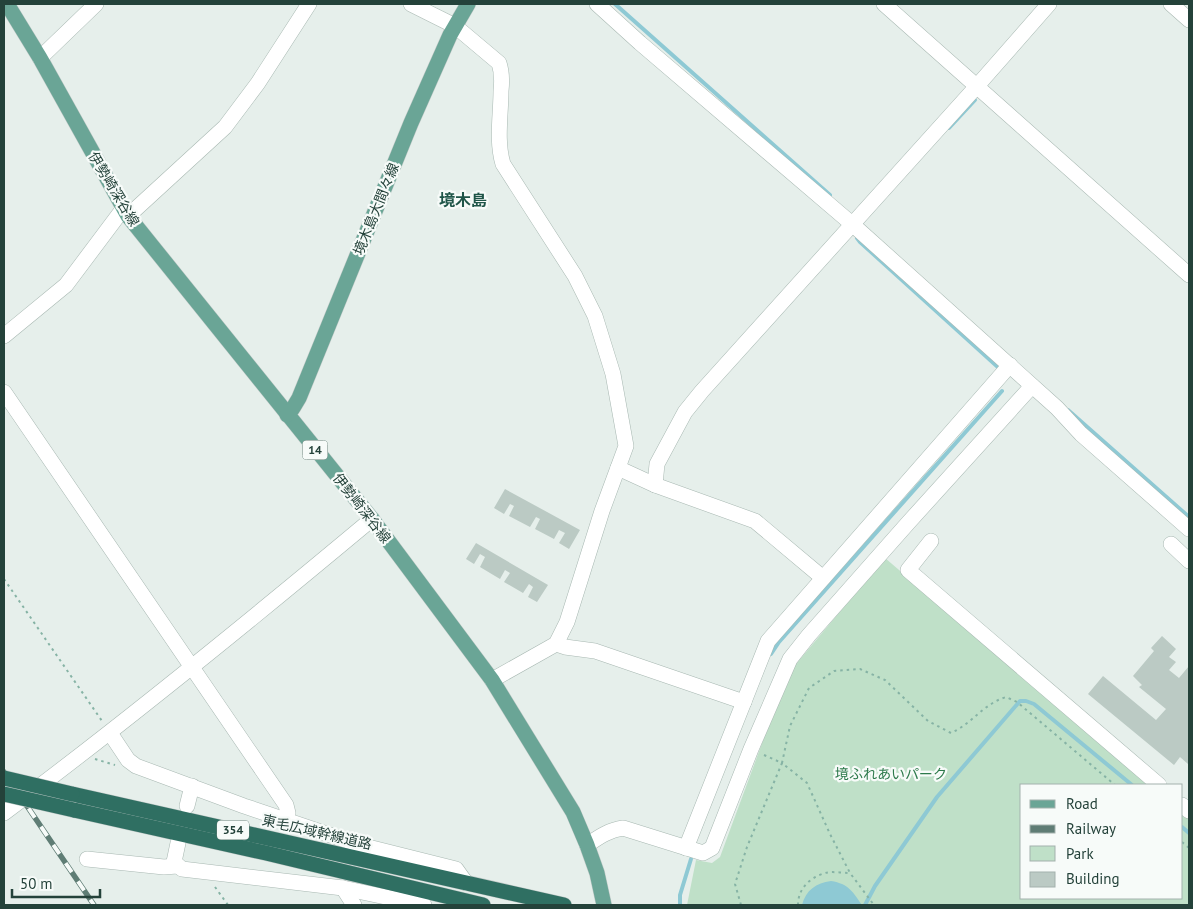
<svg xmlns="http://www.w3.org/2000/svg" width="1193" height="909" font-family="'PT Sans','Noto Sans JP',sans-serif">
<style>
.green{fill:#bfe0c8}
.water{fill:#8ec9d4}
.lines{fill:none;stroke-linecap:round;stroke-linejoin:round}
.stream{stroke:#8ec9d4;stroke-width:4}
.building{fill:#bbcac4}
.minor-casing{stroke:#a8b8b2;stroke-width:16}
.major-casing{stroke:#c2cac8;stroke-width:16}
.highway-casing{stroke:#c2cac8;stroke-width:16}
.path{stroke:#86b3a5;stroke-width:2;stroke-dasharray:2.5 4;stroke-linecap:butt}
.minor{stroke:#fff;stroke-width:15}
.major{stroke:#6aa596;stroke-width:15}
.highway{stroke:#2f6f62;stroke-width:15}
.rail-casing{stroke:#5f7d75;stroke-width:5.5}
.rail{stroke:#f7fbf9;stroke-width:4;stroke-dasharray:11;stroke-linecap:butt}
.highway-bridge-casing{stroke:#c2cac8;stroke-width:16;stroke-linecap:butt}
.highway-bridge{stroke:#2f6f62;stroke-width:15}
.labels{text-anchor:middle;stroke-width:4.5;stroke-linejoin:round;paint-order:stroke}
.shield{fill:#f7fbf9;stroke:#637a73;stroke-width:1}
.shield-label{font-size:12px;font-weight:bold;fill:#24423a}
.street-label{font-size:14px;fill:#24423a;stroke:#f7fbf9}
.park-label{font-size:14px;fill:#2d7a4b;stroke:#f7fbf9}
.quarter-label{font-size:16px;font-weight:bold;fill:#1f5548;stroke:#f7fbf9}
</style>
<rect width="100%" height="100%" fill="#e6efeb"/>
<polygon class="green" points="885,558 1151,785 1022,785 1022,898 1182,898 1182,811 1189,818 1189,905 687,905 696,860 712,863 720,857 764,738 796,664"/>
<path class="water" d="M831 881C849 884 852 891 862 905H802C806 890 816 883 831 881Z"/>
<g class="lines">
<g class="stream">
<polyline points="615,4 830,195"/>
<polyline points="949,128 975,100"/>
<polyline points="857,238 860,242 1000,369"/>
<polyline points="1068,410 1189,517"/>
<polyline points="771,654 779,642 1002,391"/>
<polyline points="1182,827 1189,833"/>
<polyline points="680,905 680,895 691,859"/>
<polyline points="865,905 875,886 937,797 1020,701 1026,701 1034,704 1132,785"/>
</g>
</g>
<g class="building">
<polygon points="505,489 580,530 569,549 559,543 565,533 559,530 554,539 535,529 540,519 536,517 530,527 509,516 514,506 510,504 504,514 494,508"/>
<polygon points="476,543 548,585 537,602 528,597 533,587 529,584 523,593 504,582 510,573 505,570 500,579 480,567 485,557 480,554 474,564 466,559"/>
<polygon points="1162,636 1176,649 1169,657 1176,662 1169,670 1179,678 1189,666 1188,764 1180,757 1174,765 1088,694 1103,676 1156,720 1166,709 1139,687 1142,685 1133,676 1154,651 1151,648"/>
</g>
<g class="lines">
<g class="minor-casing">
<g id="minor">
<path d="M411 4 455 26 499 63C502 72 502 82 501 91 501 114 496 141 503 164L575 276 595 316 613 374 626 446 602 511 567 622 556 644 492 680"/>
<polyline points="597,4 640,43 852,224 1057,408 1081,434 1189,529"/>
<polyline points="884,4 1189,275"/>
<polyline points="1171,4 1189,20"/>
<polyline points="40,58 96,4"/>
<polyline points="128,216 225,127 258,83 309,4"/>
<polyline points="4,336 66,285 123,209"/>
<polyline points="4,392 286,805 288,813 286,820"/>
<polyline points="618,468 655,485 755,521 823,578"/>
<polyline points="655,485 657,464 685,412 702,391 977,86 1049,4"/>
<polyline points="931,541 908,570 1159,785"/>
<polyline points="1171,544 1189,561"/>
<polyline points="556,644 565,647 595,651 744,702"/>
<polyline points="110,733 128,760 136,766 244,806 360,845 456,869 466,883"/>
<polyline points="1182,805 1189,811"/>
<polyline points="187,806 192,786"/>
<path d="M4 813C130 719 251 620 372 519"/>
<polyline points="178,843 174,862 182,869 343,888 424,905"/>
<path d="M587 845C599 837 609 830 623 828L703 853 712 848 751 749 790 659 809 635 908 523 1032 386"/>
<polyline points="686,848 768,641 1010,365"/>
<polyline points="87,859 164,867 177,866"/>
<polyline points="343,888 354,905"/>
</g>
</g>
<g class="major-casing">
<g id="major">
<polyline points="7,4 40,58 128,216 372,519 492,680 573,812 587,845 597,873 604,905"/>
<polyline points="287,415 293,408 299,398 411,123 450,35 468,4"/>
</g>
</g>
<g class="highway-casing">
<g id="highway">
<polyline points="72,794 564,905"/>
<polyline points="74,810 266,853 483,905"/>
</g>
</g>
<g class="path">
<polyline points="4,579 102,721"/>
<path d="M764 755 782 763 790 726 809 688 834 671 860 669 885 680 928 721 951 733C973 723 983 704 1006 697L1017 702 1115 785"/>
<polyline points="95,759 115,765"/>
<polyline points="1182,842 1189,848"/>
<polyline points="215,887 228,905"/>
<polyline points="741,905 735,884 747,847 782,763 807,783 830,834 850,873 874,905"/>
<path d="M798 905C798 889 809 878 825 873 832 871 842 873 850 873"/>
</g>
<use href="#minor" class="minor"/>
<use href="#major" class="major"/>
<use href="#highway" class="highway"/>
<g class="rail-casing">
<polyline id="rail" points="4,772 94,905"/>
</g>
<use href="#rail" class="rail"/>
<g class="highway-bridge-casing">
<g id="highway-bridge">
<polyline points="4,778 72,794"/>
<polyline points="4,794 74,810"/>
</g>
</g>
<use href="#highway-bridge" class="highway-bridge"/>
</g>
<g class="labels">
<g class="shield">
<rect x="302.5" y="440.5" width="25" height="19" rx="4"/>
<rect x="217" y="820.5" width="32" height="19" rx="4"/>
</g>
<g class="shield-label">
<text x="315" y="454">14</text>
<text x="233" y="834">354</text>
</g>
<g class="street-label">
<text transform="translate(114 189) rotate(59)" y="5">伊勢崎深谷線</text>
<text transform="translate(376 209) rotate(-68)" y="5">境木島大間々線</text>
<text transform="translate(362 508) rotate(52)" y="5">伊勢崎深谷線</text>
<text transform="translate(317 832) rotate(13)" y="5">東毛広域幹線道路</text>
</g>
<g class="park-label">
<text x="891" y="779">境ふれあいパーク</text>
</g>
<g class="quarter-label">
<text x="463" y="206">境木島</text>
</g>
</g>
<rect width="1193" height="909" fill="none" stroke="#24423a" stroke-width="10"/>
<rect x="1020" y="784" width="162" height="115" fill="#f7fbf9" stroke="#a3b1ad"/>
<rect x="1030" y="800" width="25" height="8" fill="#6aa596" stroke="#a3b1ad"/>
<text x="1066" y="809" font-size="15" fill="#24423a">Road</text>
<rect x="1030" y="825" width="25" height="8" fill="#5f7d75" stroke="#a3b1ad"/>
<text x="1066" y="834" font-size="15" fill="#24423a">Railway</text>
<rect x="1030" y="846" width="25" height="15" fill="#bfe0c8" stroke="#a3b1ad"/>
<text x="1066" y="859" font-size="15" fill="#24423a">Park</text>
<rect x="1030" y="872" width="25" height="15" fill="#bbcac4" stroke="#a3b1ad"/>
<text x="1066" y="884" font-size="15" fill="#24423a">Building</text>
<path d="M12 889v8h88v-8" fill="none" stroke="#24423a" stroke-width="2.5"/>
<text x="20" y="889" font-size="15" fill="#24423a" stroke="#f7fbf9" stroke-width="4" paint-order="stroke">50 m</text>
</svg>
